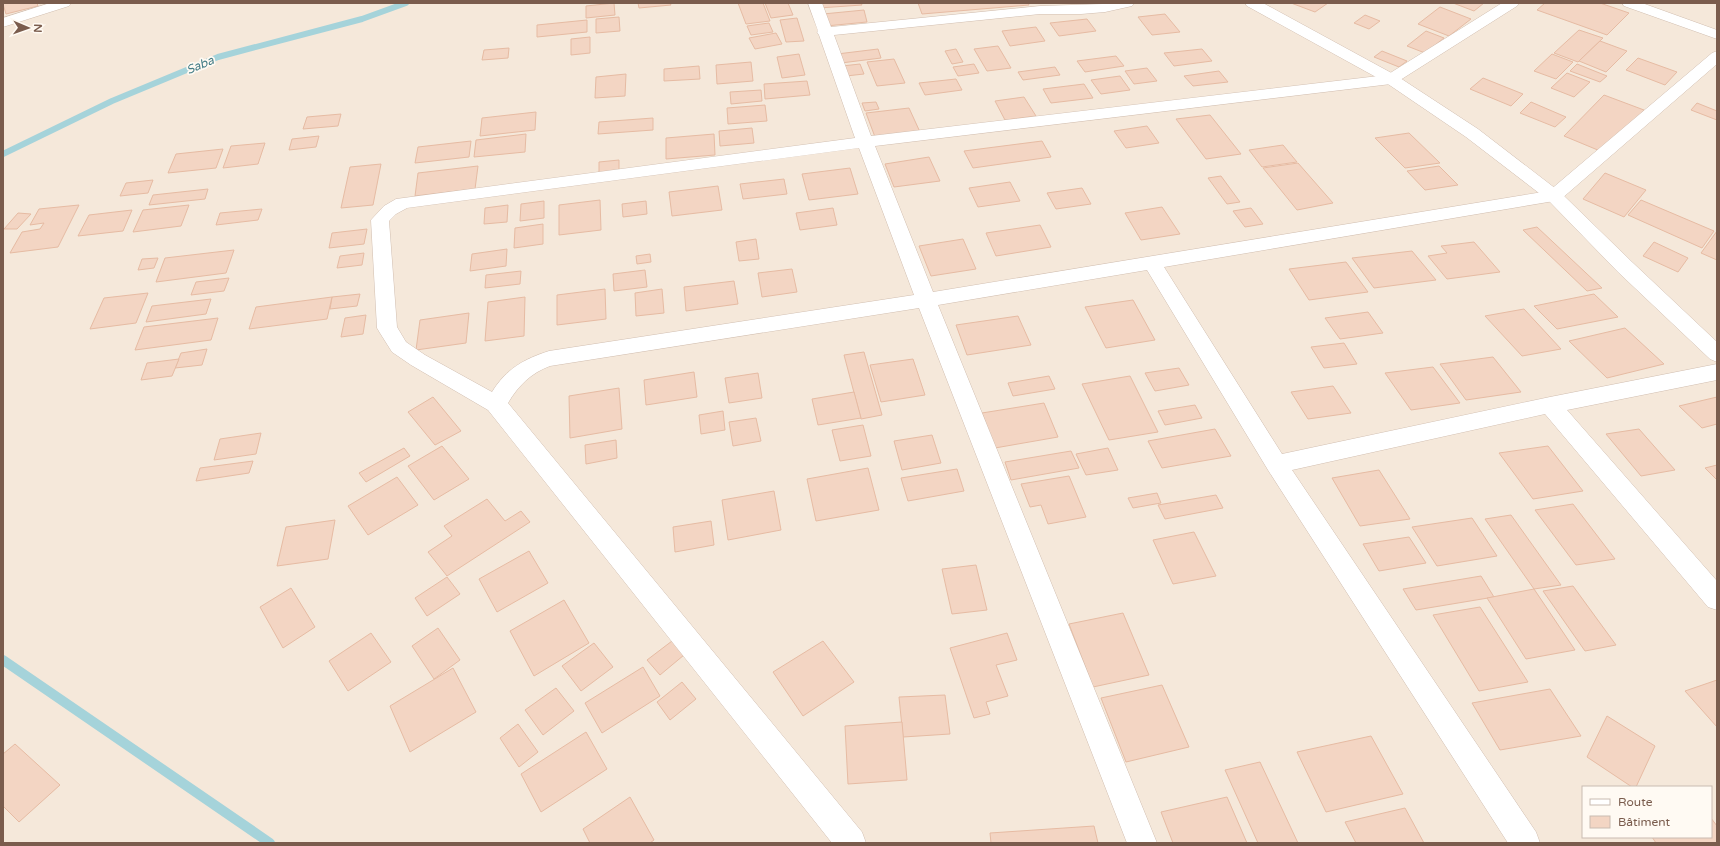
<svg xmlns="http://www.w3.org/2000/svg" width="1720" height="846" font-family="'Varela Round',sans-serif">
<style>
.residential{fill:#f5e8da;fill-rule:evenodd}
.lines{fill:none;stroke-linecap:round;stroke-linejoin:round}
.stream-far1{stroke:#a5d3da;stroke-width:6}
.stream{stroke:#a5d3da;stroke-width:10}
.building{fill:#f3d5c3;stroke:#e6bba3}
.minor-casing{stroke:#d1beb0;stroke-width:1}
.tertiary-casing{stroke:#d1beb0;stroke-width:1}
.minor{fill:#fff;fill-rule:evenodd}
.tertiary{fill:#fff;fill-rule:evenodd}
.labels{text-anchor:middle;stroke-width:3.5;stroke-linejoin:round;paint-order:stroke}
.far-water-label{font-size:12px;font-style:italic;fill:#437c86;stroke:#fffaf3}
</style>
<rect width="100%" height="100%" fill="#fdf6ec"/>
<path class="residential" d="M3 3H1717V843H3ZM1583 787H1711V837H1583Z"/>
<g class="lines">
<polyline class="stream-far1" points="3,154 112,101 218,57 362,19 406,3"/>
<polyline class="stream" points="3,660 270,843"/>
</g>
<g class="building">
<polygon points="6,3 37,3 38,6 6,14 3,4"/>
<polygon points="614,3 615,15 586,18 586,6"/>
<polygon points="638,3 670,3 671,5 639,8"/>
<polygon points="738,3 763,3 770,21 746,24"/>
<polygon points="765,3 788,3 793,15 771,18"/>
<polygon points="817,3 861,3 862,5 819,8"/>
<polygon points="918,3 1028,3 1029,5 922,14"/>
<polygon points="1291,3 1328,3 1315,12"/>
<polygon points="1453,3 1484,3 1474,11"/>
<polygon points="1545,3 1600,3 1629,13 1607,35 1537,10"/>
<polygon points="1440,7 1471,19 1449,36 1418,24"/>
<polygon points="864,10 867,22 826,26 823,14"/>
<polygon points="1165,14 1180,32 1152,35 1138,17"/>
<polygon points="1365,15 1380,21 1369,29 1354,23"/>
<polygon points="619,17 620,31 596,33 596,19"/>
<polygon points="797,18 804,41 786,42 780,20"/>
<polygon points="1087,19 1096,31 1059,36 1050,23"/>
<polygon points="587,20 587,32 537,37 537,25"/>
<polygon points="769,23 773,32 751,35 747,26"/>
<polygon points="1036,27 1045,41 1010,46 1002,31"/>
<polygon points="1579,30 1603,38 1578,62 1554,53"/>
<polygon points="1426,31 1444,38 1425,53 1407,46"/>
<polygon points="776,33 782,44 755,49 749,38"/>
<polygon points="590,37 590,53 571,55 571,39"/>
<polygon points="1600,41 1627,51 1606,72 1579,61"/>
<polygon points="998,46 1011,68 987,71 974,49"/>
<polygon points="509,48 508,58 482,60 484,50"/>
<polygon points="878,49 881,58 841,63 837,54"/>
<polygon points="956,49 963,62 952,64 945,51"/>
<polygon points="1202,49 1212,61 1174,66 1164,53"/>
<polygon points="1382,51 1407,61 1399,67 1374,57"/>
<polygon points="799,54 805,75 782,78 777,57"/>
<polygon points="1552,54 1573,62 1556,79 1534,71"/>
<polygon points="1116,56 1124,66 1085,72 1077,61"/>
<polygon points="1638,58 1677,72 1665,85 1626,70"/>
<polygon points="894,59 905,83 877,86 867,62"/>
<polygon points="751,62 753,81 717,84 716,65"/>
<polygon points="860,64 864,74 846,76 842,66"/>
<polygon points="974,64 979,73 958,76 953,67"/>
<polygon points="1577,64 1607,76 1600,82 1570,71"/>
<polygon points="699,66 700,79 664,81 664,69"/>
<polygon points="1055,67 1060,75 1023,80 1018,72"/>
<polygon points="1147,68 1157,81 1134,84 1125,71"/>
<polygon points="1219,71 1228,82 1193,86 1184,76"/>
<polygon points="1567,73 1590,82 1574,97 1551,88"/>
<polygon points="626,74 625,96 595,98 596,77"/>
<polygon points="1120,76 1130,90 1101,94 1091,80"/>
<polygon points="1483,78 1523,94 1511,106 1470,89"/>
<polygon points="956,79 962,90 925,95 919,83"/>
<polygon points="807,81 810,95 765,99 764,84"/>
<polygon points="1084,84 1093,98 1051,103 1043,89"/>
<polygon points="761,90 762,101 731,104 730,92"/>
<polygon points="1604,95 1644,110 1605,153 1564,136"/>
<polygon points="1024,97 1036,116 1005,120 995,101"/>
<polygon points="876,102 879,109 865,111 862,103"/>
<polygon points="1531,102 1566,117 1555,127 1520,113"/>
<polygon points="1697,103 1717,111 1717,120 1691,110"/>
<polygon points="765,105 767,121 728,124 727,108"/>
<polygon points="909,108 920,132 875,137 866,113"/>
<polygon points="536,112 535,130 480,136 482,118"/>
<polygon points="341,114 338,126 303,129 307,117"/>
<polygon points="1210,115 1241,154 1206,159 1176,119"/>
<polygon points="653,118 653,130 598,134 599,122"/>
<polygon points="1147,126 1159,143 1126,148 1114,131"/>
<polygon points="752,128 754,143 720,146 719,131"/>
<polygon points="1409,133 1440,163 1405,168 1375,138"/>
<polygon points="526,134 525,152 474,157 476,140"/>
<polygon points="714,134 715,155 666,159 666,138"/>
<polygon points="319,136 316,147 289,150 292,139"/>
<polygon points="471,141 469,157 415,163 418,147"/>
<polygon points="1042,141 1051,157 973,168 964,151"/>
<polygon points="265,143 258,164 223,168 231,146"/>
<polygon points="1283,145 1297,162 1262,167 1249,150"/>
<polygon points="223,149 216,168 168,173 176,154"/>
<polygon points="929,157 940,181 894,187 885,164"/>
<polygon points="619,160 619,171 599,173 599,162"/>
<polygon points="1298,163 1333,203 1297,210 1263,168"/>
<polygon points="381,164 373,205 341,208 350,167"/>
<polygon points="478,166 475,189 415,196 418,173"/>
<polygon points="1439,166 1458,185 1425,190 1407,171"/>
<polygon points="850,168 858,194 809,200 802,174"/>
<polygon points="1605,173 1646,190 1624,217 1583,199"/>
<polygon points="1221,176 1240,202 1227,204 1208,178"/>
<polygon points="784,179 787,194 743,199 740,184"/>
<polygon points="153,180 148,193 120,196 126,183"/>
<polygon points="1010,182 1020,201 978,207 969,188"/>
<polygon points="718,186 722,210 672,216 669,192"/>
<polygon points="1082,188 1091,204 1056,209 1047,193"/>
<polygon points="208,189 205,199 149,205 153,195"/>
<polygon points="600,200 601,230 559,235 559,205"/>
<polygon points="1641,200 1714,231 1702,248 1628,215"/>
<polygon points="544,201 544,218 520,221 521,204"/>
<polygon points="646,201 647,214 623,217 622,204"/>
<polygon points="79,205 58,247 10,253 22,232 40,229 44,223 30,225 39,209"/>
<polygon points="189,205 181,226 133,232 143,210"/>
<polygon points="508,205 507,222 484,224 485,208"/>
<polygon points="1162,207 1180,234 1141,240 1125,213"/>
<polygon points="833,208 837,225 800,230 796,213"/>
<polygon points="1251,208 1263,224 1245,227 1233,211"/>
<polygon points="262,209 258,220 216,225 220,213"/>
<polygon points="132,210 123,231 78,236 89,215"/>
<polygon points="18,213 31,214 17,229 4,229"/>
<polygon points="543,224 543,244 514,248 515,228"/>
<polygon points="1040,225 1051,247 996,256 986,233"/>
<polygon points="1537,227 1602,288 1587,291 1523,230"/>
<polygon points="367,229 364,244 329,248 332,233"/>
<polygon points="1717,231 1717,260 1701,253"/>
<polygon points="756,239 759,259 739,261 736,242"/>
<polygon points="963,239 976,269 931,276 919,246"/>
<polygon points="1474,242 1500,272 1447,279 1428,256 1447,253 1441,246"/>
<polygon points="1654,242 1688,258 1678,272 1643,256"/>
<polygon points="507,249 506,266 470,271 472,254"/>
<polygon points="234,250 226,273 156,282 165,258"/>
<polygon points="1412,251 1436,280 1374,288 1352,258"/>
<polygon points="364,253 362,265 337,268 340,256"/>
<polygon points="650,254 651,262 637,264 636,256"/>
<polygon points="158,258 154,268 138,270 142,259"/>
<polygon points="1346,262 1368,292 1309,300 1289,269"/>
<polygon points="792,269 797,292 762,297 758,273"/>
<polygon points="645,270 647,287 614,291 613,274"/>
<polygon points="521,271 520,284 485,288 486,275"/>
<polygon points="229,278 224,291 191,295 196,282"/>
<polygon points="734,281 738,304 686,311 684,287"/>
<polygon points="605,289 606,319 557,325 557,295"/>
<polygon points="662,289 664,313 636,316 635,293"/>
<polygon points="148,293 136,323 90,329 104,298"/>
<polygon points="360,294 357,306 330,309 332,297"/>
<polygon points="1594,294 1618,317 1557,329 1534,306"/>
<polygon points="332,297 327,319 249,329 256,307"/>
<polygon points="525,297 524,336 485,341 488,302"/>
<polygon points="211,299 206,314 146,322 152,306"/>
<polygon points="1133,300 1155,340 1106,348 1085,307"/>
<polygon points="1524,309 1561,349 1522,356 1485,316"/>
<polygon points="1368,312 1383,333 1340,339 1325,318"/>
<polygon points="469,313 466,343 416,350 420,320"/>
<polygon points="366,315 363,334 341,337 345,318"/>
<polygon points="1018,316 1031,345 967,355 956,325"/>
<polygon points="218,318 211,340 135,350 144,327"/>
<polygon points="1625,328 1664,364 1607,378 1569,341"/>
<polygon points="1344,343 1357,364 1324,368 1311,347"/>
<polygon points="207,349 202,365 175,368 181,353"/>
<polygon points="864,352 882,415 861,419 844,355"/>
<polygon points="1493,357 1521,392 1466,400 1440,364"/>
<polygon points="179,359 172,376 141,380 147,363"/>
<polygon points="913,359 925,395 881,402 870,365"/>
<polygon points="1433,367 1460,403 1411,410 1385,373"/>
<polygon points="1179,368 1189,385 1155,391 1145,373"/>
<polygon points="694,372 697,397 646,405 644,380"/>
<polygon points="758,373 762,398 729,403 725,378"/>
<polygon points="1049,376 1055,389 1013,396 1008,383"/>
<polygon points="1130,376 1158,432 1109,440 1082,384"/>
<polygon points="1333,386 1351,413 1308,419 1291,392"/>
<polygon points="619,388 622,429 570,438 569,396"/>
<polygon points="854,392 861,418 818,425 812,399"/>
<polygon points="433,397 461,431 435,445 408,412"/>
<polygon points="1717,397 1717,424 1702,428 1679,406"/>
<polygon points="1044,403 1058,437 995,448 982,413"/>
<polygon points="1195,405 1202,418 1165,425 1158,411"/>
<polygon points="723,411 725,430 701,434 699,415"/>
<polygon points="756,418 761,441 733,446 729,422"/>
<polygon points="863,425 871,456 840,461 832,430"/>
<polygon points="1215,429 1231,456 1162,468 1148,441"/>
<polygon points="1639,429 1675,470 1641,476 1606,434"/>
<polygon points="261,433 256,454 214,460 220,439"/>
<polygon points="932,435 941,463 902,470 894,441"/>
<polygon points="616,440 617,458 586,464 585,445"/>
<polygon points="442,446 469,479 434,500 408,466"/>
<polygon points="1548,446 1583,491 1533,499 1499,453"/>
<polygon points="404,448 410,456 366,482 359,473"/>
<polygon points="1108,448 1118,470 1086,475 1076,454"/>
<polygon points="1071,451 1079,468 1011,480 1005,462"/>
<polygon points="253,461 249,473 196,481 200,468"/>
<polygon points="1717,465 1717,480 1705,468"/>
<polygon points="868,468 879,510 816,521 807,479"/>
<polygon points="957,469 964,491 908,501 901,478"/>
<polygon points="1379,470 1410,519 1360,526 1332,478"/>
<polygon points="1069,476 1086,517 1048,524 1041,505 1030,507 1021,484"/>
<polygon points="397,477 418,505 368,535 348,506"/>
<polygon points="774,491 781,530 728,540 722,500"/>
<polygon points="1157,493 1161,503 1133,508 1128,498"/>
<polygon points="1216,495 1223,508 1165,519 1158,505"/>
<polygon points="487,499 505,521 521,511 530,522 447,576 428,552 452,536 444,526"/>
<polygon points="1573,504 1615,559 1576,565 1535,510"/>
<polygon points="1511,515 1561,585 1534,589 1485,519"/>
<polygon points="1472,518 1497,556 1437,566 1412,527"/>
<polygon points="335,520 328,559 277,566 286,527"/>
<polygon points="711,521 714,545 675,552 673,527"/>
<polygon points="1194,532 1216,576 1173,584 1153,540"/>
<polygon points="1409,537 1426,563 1379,571 1363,544"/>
<polygon points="529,551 548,583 497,612 479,579"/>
<polygon points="976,565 987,610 952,614 942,569"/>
<polygon points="1481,576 1494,597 1416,610 1403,589"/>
<polygon points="447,577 460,594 427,616 415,598"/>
<polygon points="1573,586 1616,645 1585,651 1543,591"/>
<polygon points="291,588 315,627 283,648 260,607"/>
<polygon points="1534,589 1575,650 1526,659 1487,598"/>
<polygon points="564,600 589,643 534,676 510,631"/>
<polygon points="1480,607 1528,682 1479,691 1433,615"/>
<polygon points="1123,613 1149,675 1093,687 1069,624"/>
<polygon points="438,628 460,660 434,679 412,646"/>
<polygon points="371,633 391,662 348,691 329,661"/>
<polygon points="1007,633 1017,660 996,665 1008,696 986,702 990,714 974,718 950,648"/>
<polygon points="672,641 684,655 660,675 647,660"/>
<polygon points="823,641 854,682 803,716 773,672"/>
<polygon points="594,643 613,667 581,691 562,666"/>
<polygon points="643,667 660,696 602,733 585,703"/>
<polygon points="453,668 476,712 410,752 390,706"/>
<polygon points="1717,680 1717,727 1685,691"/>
<polygon points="682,682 696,699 670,720 657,702"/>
<polygon points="1162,685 1189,747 1126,762 1101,698"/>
<polygon points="556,688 574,711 543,735 525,710"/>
<polygon points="1550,689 1581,736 1500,750 1472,703"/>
<polygon points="945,695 950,734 903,737 899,697"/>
<polygon points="1607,716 1655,746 1636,787 1632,787 1587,757"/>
<polygon points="902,722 907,780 848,784 845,726"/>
<polygon points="518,724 538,752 519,767 500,738"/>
<polygon points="586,732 607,769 541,812 521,774"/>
<polygon points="1371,736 1403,794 1326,812 1297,752"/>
<polygon points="15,744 60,785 19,822 3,806 3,754"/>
<polygon points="1260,762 1298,843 1258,843 1225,770"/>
<polygon points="630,797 654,840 650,843 590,843 583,829"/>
<polygon points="1227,797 1247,843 1173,843 1161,812"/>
<polygon points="1405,808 1424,843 1356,843 1345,822"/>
<polygon points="1711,818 1717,826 1717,843 1656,843 1652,837 1711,837"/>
<polygon points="1094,826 1098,843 991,843 990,833"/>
</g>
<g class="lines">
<g class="minor-casing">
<g id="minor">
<polygon points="50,3 71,3 69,6 3,27 3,18"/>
<path d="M808 3H822L831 27 1040 6 1134 3 1132 6 1105 12 1081 14H1040L834 35 871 136 1387 75 1502 3H1519L1517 6 1397 82 1391 84 875 146 933 292 1549 191 1712 53 1717 51V64L1560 200 1164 267 1282 454 1550 397 1717 364V380L1567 410 1717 581V610L1708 607 1545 414 1292 470 1536 832 1540 843H1508L1268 470 1147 270 938 305 1157 843H1127L919 308 550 366C531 373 518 386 508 403L862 832 866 843H832L488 410 411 365 392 352 380 333 377 328 371 220 384 206 396 199 855 138 819 35 817 32 818 31ZM859 148 914 295 549 351C524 359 506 369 492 392L425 355 406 342 397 327 389 221 396 214 407 208Z"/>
<polygon points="1622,3 1642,3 1717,30 1717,39 1624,6"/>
</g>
</g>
<g class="tertiary-casing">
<polygon id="tertiary" points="1245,3 1263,3 1397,76 1478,129 1560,192 1632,262 1717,342 1717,362 1710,359 1618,272 1548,200 1466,137 1385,82 1247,6"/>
</g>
<use href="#minor" class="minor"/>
<use href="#tertiary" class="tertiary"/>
</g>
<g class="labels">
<g class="far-water-label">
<text transform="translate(200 65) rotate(-23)" y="4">Saba</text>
</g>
</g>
<rect width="1720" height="846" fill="none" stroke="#7a5c4d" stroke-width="8"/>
<rect x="1582" y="786" width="130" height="52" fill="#fffaf3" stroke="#cabbb1"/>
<rect x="1590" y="799" width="20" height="6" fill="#ffffff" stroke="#cabbb1"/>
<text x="1618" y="806" font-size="12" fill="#7a5c4d">Route</text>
<rect x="1590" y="816" width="20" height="12" fill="#f3d5c3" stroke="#cabbb1"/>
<text x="1618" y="826" font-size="12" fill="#7a5c4d">Bâtiment</text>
<g transform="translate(28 28) rotate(92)" stroke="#fffaf3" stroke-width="3" paint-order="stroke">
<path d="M0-3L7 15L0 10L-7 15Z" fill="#7a5c4d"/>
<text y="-6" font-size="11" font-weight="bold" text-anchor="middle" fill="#7a5c4d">N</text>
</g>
</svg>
